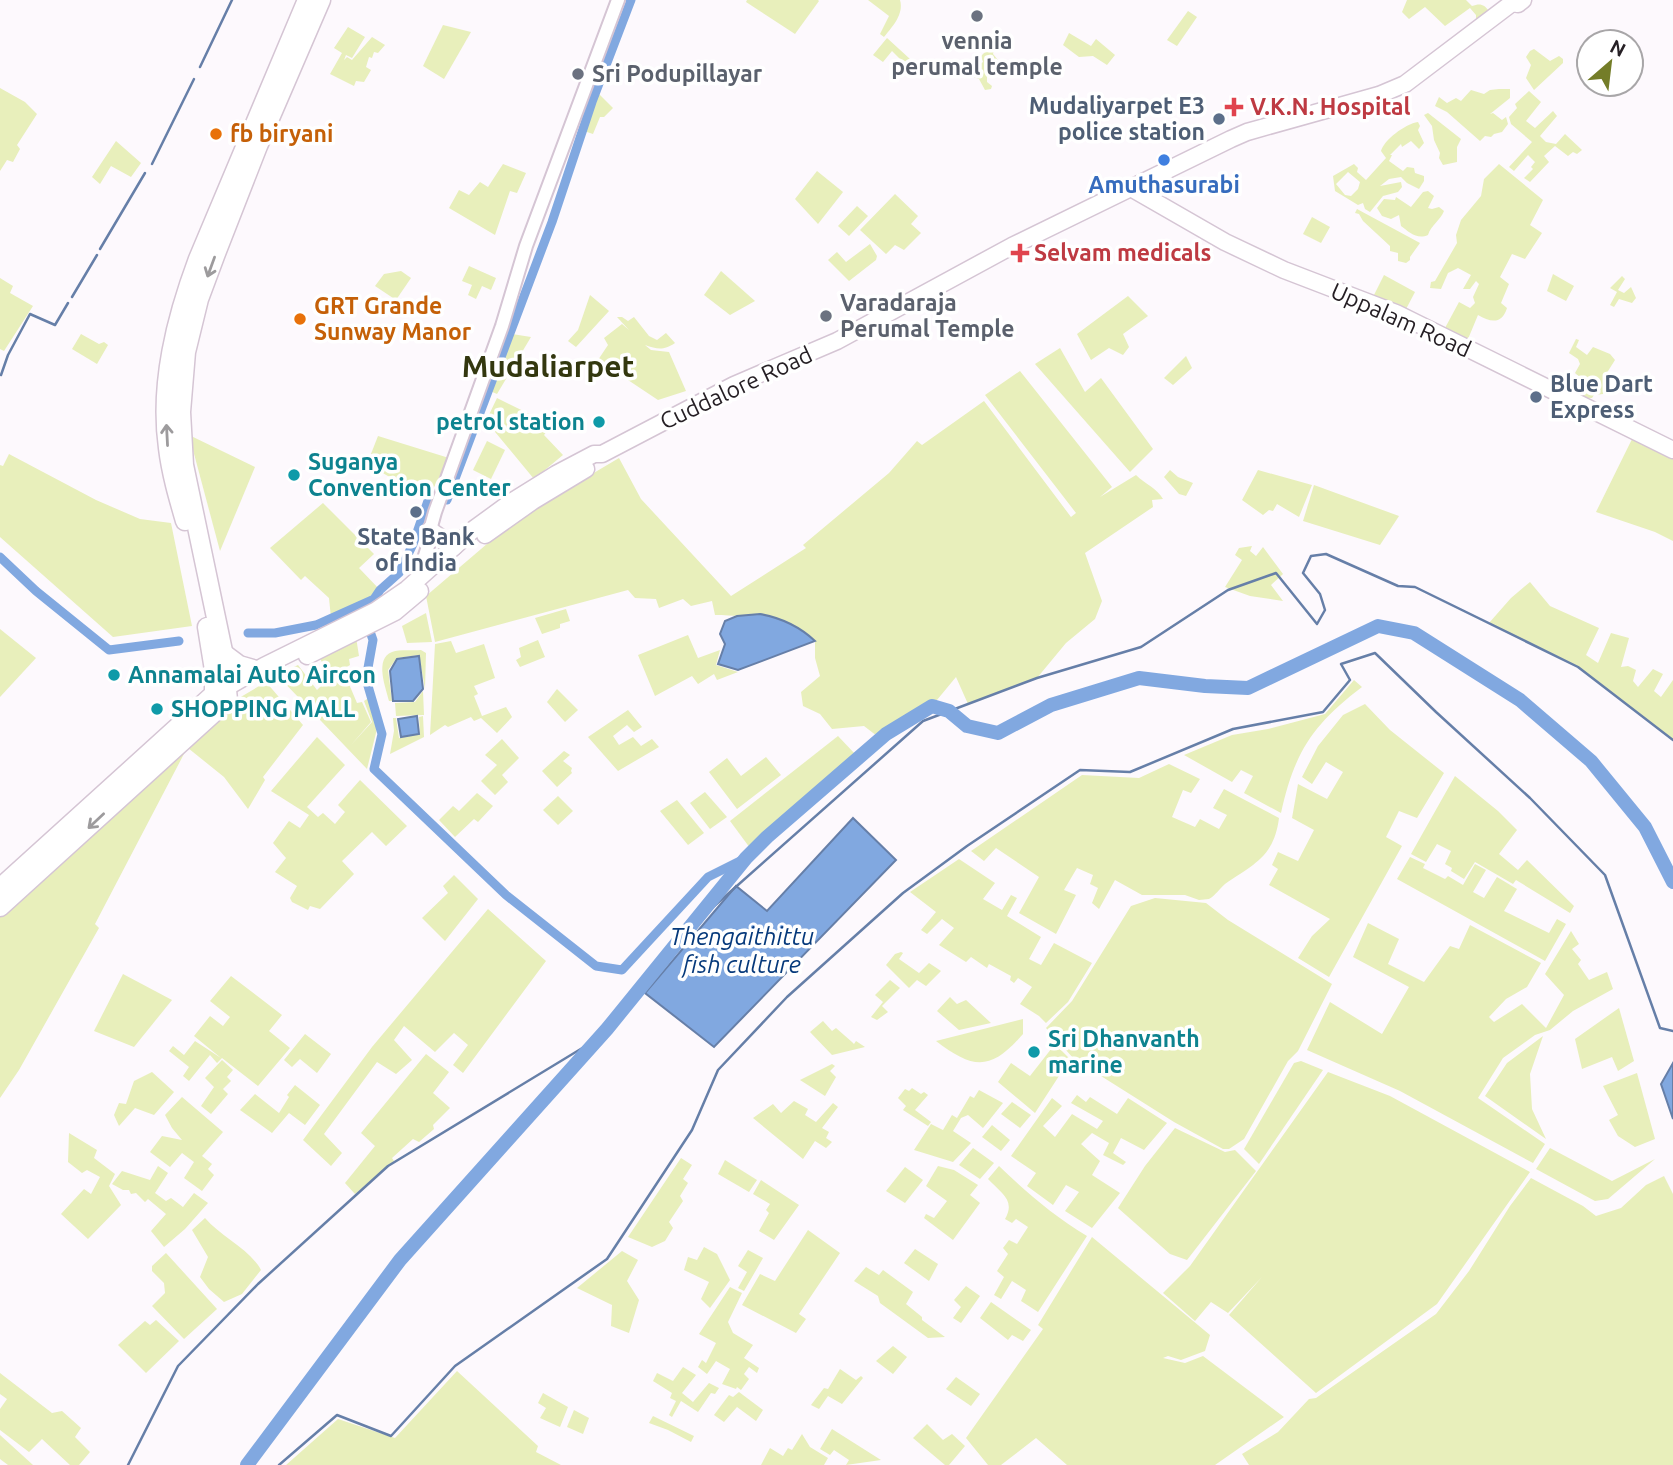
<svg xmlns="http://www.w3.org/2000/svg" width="1673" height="1465" font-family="Ubuntu,sans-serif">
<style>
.green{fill:#e8efbb;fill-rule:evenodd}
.water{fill:#81a8e0;stroke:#667fa8;stroke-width:2}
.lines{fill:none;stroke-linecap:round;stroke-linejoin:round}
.stream{stroke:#667fa8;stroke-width:2.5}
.canal{stroke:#81a8e0;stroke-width:9}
.river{stroke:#81a8e0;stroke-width:14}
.minor-casing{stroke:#d5c5d4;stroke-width:16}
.major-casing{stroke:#d5c5d4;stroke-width:19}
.highway-casing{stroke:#d5c5d4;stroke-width:21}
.minor{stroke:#fff;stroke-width:12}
.major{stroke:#fff;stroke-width:16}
.highway{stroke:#fff;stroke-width:18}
.oneway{stroke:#9d9b9d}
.worship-dot{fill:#6b7280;stroke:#fff;stroke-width:2.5}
.health-dot{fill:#e0444e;stroke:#fff;stroke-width:2.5}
.service-dot{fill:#5c6f8a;stroke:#fff;stroke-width:2.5}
.food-dot{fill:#e8710a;stroke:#fff;stroke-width:2.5}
.shop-dot{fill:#3f7fe0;stroke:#fff;stroke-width:2.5}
.culture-dot{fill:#0f9aa8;stroke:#fff;stroke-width:2.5}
.labels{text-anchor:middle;stroke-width:7;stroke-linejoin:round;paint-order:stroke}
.worship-label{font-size:23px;font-weight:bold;fill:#5b616d;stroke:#fff;text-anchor:start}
.service-label{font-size:23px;font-weight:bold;fill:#4e5e75;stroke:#fff;text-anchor:end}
.health-label{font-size:23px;font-weight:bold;fill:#be3a42;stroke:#fff;text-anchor:start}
.food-label{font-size:23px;font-weight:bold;fill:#c56008;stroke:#fff;text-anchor:start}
.shop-label{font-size:23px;font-weight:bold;fill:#366cbe;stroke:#fff}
.street-label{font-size:23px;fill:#262025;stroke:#fff}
.culture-label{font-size:23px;font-weight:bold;fill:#0d838f;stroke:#fff;text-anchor:start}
.water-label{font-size:24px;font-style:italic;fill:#06397b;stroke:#fff}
.district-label{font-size:30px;font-weight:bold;fill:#33380f;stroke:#fff}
</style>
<rect width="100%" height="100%" fill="#fdf9fd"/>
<g class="green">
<polygon points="747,0 818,0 819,1 795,34 746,2"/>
<path d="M868 0H900C904 14 893 26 884 37L880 34 889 16Z"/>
<path d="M1407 0H1466L1472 6C1480 3 1484 4 1489 11L1476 20V15L1470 8 1445 26 1425 7 1409 19 1402 12Z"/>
<polygon points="1188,11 1197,17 1177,46 1167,40"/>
<polygon points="443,25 471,32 444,79 423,66"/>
<polygon points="348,27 365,37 352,58 346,55 344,60 347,57 352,60 372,37 385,45 378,53 374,52 372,58 369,57 366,67 371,70 364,82 356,81 354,86 330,74 342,53 334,48"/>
<polygon points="1069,33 1091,46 1096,39 1115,55 1107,65 1093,56 1079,57 1063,45"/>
<polygon points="887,38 910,59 911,70 892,51 883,62 873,55"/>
<polygon points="991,46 994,50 993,54 1002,65 987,77 987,82 992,86 991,89 985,90 979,79 971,76 976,67 983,62 981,56"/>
<polygon points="1534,49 1550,61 1559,56 1563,59 1563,63 1534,90 1526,78 1531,65 1526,57 1530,51"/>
<polygon points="0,88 25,102 37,114 17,145 20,149 13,162 7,160 0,171"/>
<polygon points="1499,89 1510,89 1510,98 1490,114 1493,113 1502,120 1506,117 1508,124 1502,132 1494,134 1491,137 1485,136 1480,141 1447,112 1435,106 1439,97 1447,103 1456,98 1461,101 1471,90 1484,94 1490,90"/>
<polygon points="1529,91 1541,102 1526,121 1535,128 1553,111 1557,116 1540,136 1546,142 1556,144 1565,134 1582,150 1577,154 1573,152 1568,156 1555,146 1544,156 1549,162 1530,182 1524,178 1533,169 1531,167 1535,162 1528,155 1514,171 1509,167 1532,142 1511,124 1509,117 1517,108 1515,104"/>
<polygon points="597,92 613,108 604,117 600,117 593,134 584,131"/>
<polygon points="1428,113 1461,139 1457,147 1457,162 1443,165 1439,158 1440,153 1434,140 1432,126 1424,115"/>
<path d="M1418 122 1420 126 1418 130 1424 143 1419 149 1411 141 1402 147 1401 144 1390 155H1392L1389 161 1403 171 1407 167 1414 168 1415 173 1424 176V181L1419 189 1407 183 1401 177 1389 179 1380 186 1401 182 1402 187 1398 192 1383 196 1370 212 1365 209 1363 203 1358 205 1335 191 1333 176 1354 164 1358 168 1357 172 1366 180 1386 158 1381 151C1384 140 1405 124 1418 122ZM1348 172 1360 182 1358 189 1351 196 1345 195 1336 184Z"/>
<polygon points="116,141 141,163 131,177 111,166 100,184 92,177"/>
<polygon points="503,164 526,173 517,193 510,191 495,235 449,208 459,190 469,195 480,182 488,187"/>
<path d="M1499 164 1543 200 1530 225 1542 233 1525 259 1512 254 1500 277 1509 284 1501 303 1507 308C1502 325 1490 322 1478 315L1468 339 1445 328 1459 302 1470 308 1475 303 1473 297 1479 284 1476 281 1470 289H1463L1471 275 1458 268 1448 273 1441 289 1430 288 1431 282 1435 281 1457 243 1456 235 1461 220 1481 196 1484 179Z"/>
<polygon points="817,171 843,192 818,224 795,199"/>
<path d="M1428 191 1434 196 1428 208 1432 209 1439 207 1444 211C1440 221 1431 225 1428 235 1417 240 1409 232 1401 226L1399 215 1391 219 1382 216 1377 208 1384 199 1395 200 1396 197 1411 207 1423 192Z"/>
<polygon points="895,194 918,216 911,224 921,233 904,250 895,245 886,254 860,230"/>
<polygon points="857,206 868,216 849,236 838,226"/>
<polygon points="1357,209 1420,243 1410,257 1410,260 1406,263 1398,261 1398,253 1390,251 1390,246 1363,221 1359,214 1355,213"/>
<polygon points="1312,217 1330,227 1321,243 1303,234"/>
<polygon points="870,244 877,256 876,260 849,281 828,260 837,252 846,262"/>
<polygon points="469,266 496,278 491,290 482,286 476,299 468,295 472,285 462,281"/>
<polygon points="401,271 411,278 396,300 375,286 384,274"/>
<polygon points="721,271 755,301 730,315 704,295"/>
<polygon points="1553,274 1574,286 1566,301 1547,291"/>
<polygon points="1384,275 1415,292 1405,311 1374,295"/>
<polygon points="1622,276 1625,279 1618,290 1624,293 1631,287 1636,298 1632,303 1619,299 1614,307 1610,305 1617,292 1610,288"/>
<polygon points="0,278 13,286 10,293 33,306 4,351 0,349"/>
<polygon points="590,295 609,311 576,347 568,341 578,330"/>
<polygon points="1128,296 1148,316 1123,334 1129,347 1123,355 1109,348 1091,360 1077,334"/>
<path d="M617 317H622L628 321 634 317 649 336 657 340 666 333 675 343C663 351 657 349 645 345L651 350 669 352 686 391 658 400 598 360 608 345 604 338 622 324 629 330Z"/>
<polygon points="81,334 99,344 104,342 108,345 97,364 72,349"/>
<polygon points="512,334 531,337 497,394 490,391"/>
<polygon points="1576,339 1579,340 1576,347 1587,355 1593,347 1610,354 1615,360 1603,379 1603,382 1610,387 1603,394 1594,395 1592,398 1579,398 1575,393 1578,383 1583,380 1575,373 1580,364 1578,359 1569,353"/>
<polygon points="1060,348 1085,392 1101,378 1153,449 1130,472 1035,364"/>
<polygon points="1186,356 1192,368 1173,385 1164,378"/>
<path d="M1020 371 1112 487 1100 497 1136 475C1145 484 1157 488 1163 499L1152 500 1153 507 1085 553 1102 601 1095 619 1066 643 1037 678 968 704 956 677 932 706 877 736 864 726 832 729 820 714 803 706 801 692 820 676 815 658V641C779 608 759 618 715 615L712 601 691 606 683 599 659 608 656 599 635 598 628 590 435 642 426 596 516 519 619 458 641 499 731 596 806 548 803 545 889 473 917 441 922 445 984 401 1071 517 1076 513 985 395Z"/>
<polygon points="497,398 552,425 544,435 563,455 534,479 486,421"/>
<polygon points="1636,431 1673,450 1673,541 1655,532 1596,512"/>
<polygon points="189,435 255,467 220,551"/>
<polygon points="378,436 449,458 428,499 367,464"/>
<polygon points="487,441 505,450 491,479 473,470"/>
<polygon points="9,454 96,500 140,519 171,523 192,626 113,637 0,537 0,465 3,466"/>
<polygon points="1170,470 1178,477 1193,483 1186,496 1179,494 1164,477"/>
<polygon points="1258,470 1312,485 1299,517 1277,504 1273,511 1269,510 1263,515 1242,500"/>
<polygon points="1314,485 1399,516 1380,545 1303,521"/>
<polygon points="323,503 374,554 359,568 380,590 374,599 331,618 329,598 305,576 301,580 270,548"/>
<polygon points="1252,546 1250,551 1256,556 1263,547 1283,574 1271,585 1283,601 1250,596 1225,587 1242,560 1235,555 1239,548"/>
<polygon points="1530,582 1550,606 1599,628 1586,655 1598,663 1611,633 1629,638 1621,667 1628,666 1636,670 1633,681 1638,687 1653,669 1663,674 1654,691 1661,697 1673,680 1673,740 1578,667 1489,623 1511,598"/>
<polygon points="566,609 570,621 560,624 560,628 542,634 535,618"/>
<polygon points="426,613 432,642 407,643 402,626"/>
<polygon points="0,629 36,658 0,697"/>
<polygon points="688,635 698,658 720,650 716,665 738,672 717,680 714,674 698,684 692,676 655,696 638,655"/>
<polygon points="356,637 359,656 349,659 350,665 342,670 344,676 332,680 318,655"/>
<polygon points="538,640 545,657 520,667 516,660 521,657 519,648"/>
<polygon points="451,641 456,653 484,644 495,678 474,686 478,694 474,696 482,716 506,707 512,717 497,733 481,718 474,721 471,717 448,727 445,725 430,735 435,644"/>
<path d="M421 650 426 653 425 689 419 655 397 658 388 670 392 701H389C386 688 374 659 392 652 400 649 413 651 421 650Z"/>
<polygon points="298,665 317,690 329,678 332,683 346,677 357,703 362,702 371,722 351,745 372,722 364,701 370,697 378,725 367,769 277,675"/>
<path d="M1354 680 1362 687C1313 724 1294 753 1281 813L1244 793 1253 776 1241 770 1232 782 1184 755 1232 735 1268 729 1325 714Z"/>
<polygon points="266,682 303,725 263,777 265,780 248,809 224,777 183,744 222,708"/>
<polygon points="557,689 578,710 565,722 547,702"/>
<polygon points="423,691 424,715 396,716 395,703 415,702"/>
<polygon points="1365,704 1390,730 1444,773 1417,818 1399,811 1386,837 1402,846 1329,977 1298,958 1312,936 1330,919 1269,885 1278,869 1272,865 1278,852 1298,861 1314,830 1292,818 1298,784 1327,799 1343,772 1326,762 1312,784 1302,777 1318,746 1343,715"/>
<polygon points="628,710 642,727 634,732 627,725 613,736 619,745 633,737 641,746 652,739 659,747 618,771 588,737"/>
<polygon points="423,716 424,737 390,754 394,731 393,718 396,718 399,738 420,734 419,717"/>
<polygon points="838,736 856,755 750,848 730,821"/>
<polygon points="317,737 345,765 307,807 318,817 323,813 335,824 345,812 338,805 360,780 407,826 386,846 372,832 342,861 354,874 320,909 310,906 308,910 292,902 290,898 297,886 275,872 286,858 273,843 289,821 300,828 309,815 271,791"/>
<polygon points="502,739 519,758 502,775 508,782 495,795 481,781 497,765 485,755"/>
<polygon points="180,747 186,750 95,924 99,928 19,1070 0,1098 0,912"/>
<polygon points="564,751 570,755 563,761 572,768 571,771 572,773 557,787 542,771"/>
<polygon points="766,757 781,775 737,809 709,772 727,758 741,776"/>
<path d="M1169 764 1200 779 1191 793 1183 790 1172 817 1195 827 1200 819 1219 829 1227 815 1213 808 1224 789 1279 818C1274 857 1254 864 1225 884 1219 889 1216 895 1209 899L1199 900 1185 895H1142L1115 880 1099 909 1092 903 1098 888 1090 884 1093 875 1077 868 1064 890 1076 895 1056 934 1019 913 1039 877 996 848 984 861 971 851 1082 775 1139 778Z"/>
<polygon points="1455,776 1498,811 1517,830 1499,854 1518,870 1527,860 1574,906 1570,913 1516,880 1513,884 1475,862 1464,879 1451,871 1452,868 1445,864 1451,851 1437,844 1426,862 1411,854"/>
<polygon points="705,792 727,817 710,829 690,803"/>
<polygon points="477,793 493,806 478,822 474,819 455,837 439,820 453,806 459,811"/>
<polygon points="558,796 573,811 558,825 543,810"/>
<polygon points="677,800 704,833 688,845 660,811"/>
<polygon points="1410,857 1425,864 1423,868 1445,879 1448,876 1463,885 1475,864 1486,870 1473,892 1484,898 1497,877 1517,889 1504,911 1549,933 1557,919 1566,924 1545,961 1397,879"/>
<polygon points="959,859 995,883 983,899 1002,910 1011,895 1017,898 1007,916 1041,937 1029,959 1041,965 1054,943 1092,963 1068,1002 1046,1023 1039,1016 1020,1004 1032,987 1018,978 1014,983 1010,980 1011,976 989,964 987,968 971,957 966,962 939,945 954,928 942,919 927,934 921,930 936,912 910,892"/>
<polygon points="454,875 478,899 445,941 422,918 448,893 443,886"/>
<polygon points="1155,898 1206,903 1228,920 1332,984 1298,1051 1288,1061 1244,1139 1229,1149 1223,1149 1174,1122 1074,1059 1046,1028 1072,1001 1131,906"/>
<polygon points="488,909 546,961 463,1073 453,1065 468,1045 454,1033 435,1052 404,1026 394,1040 412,1060 396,1074 377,1062 324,1134 342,1153 331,1166 303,1140 372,1047"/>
<polygon points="1368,923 1399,939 1388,964 1424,982 1450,946 1459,949 1470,925 1541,963 1527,987 1506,999 1489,1017 1494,1022 1522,1004 1546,1028 1564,995 1545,974 1571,931 1579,944 1572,949 1581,960 1578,964 1589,980 1607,972 1613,989 1573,1011 1550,1030 1535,1035 1503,1058 1478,1098 1545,1144 1533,1163 1400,1091 1307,1050 1330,1002 1382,1034 1409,987 1353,957"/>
<polygon points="901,952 903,953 899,959 919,973 929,963 941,971 926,986 917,980 909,988 886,965 895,954"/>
<polygon points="123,974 172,1000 134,1047 94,1031"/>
<polygon points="231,976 282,1015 269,1031 290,1048 258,1086 222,1058 217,1063 210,1055 189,1081 183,1076 189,1067 169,1051 173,1046 184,1055 195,1041 221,1058 194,1036 210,1016 223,1026 230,1017 210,1001"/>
<polygon points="890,980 900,988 882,1006 888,1012 877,1020 871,1017 883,1002 875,995"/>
<polygon points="950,997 957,1004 966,1000 991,1023 959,1030 937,1011"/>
<polygon points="1619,1008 1634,1061 1618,1071 1612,1057 1582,1069 1575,1039"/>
<path d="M1023 1019V1034C991 1071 974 1070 936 1041Z"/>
<polygon points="823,1021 832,1031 836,1028 852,1042 854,1044 856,1041 865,1047 832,1055 810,1032"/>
<polygon points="305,1034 331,1054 317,1073 300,1059 292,1067 284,1060"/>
<polygon points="1543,1036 1530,1074 1532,1109 1546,1139 1485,1096 1507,1063"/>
<polygon points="1055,1044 1070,1059 1035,1113 998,1082 1011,1063 1030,1076"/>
<polygon points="426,1054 449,1072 433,1093 450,1108 433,1125 434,1129 419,1142 413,1139 392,1158 394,1161 355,1194 345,1183 375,1146 361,1133"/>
<polygon points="222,1060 233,1070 227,1077 231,1081 223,1089 228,1094 211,1114 201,1106 214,1087 205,1078"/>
<polygon points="1301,1061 1323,1070 1259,1164 1244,1149 1294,1063"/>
<polygon points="832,1064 835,1066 830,1071 836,1077 825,1096 800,1080"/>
<polygon points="152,1072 174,1092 154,1115 135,1108 119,1126 114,1115 119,1103 126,1104 134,1081"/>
<polygon points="1328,1072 1390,1096 1530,1172 1437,1304 1316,1393 1229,1315 1262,1277 1228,1313 1211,1302 1195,1321 1163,1293 1190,1266"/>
<polygon points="1637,1073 1655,1139 1635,1147 1618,1136 1609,1120 1618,1115 1603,1086"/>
<polygon points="295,1085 320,1105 305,1125 289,1113 272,1133 240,1110 255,1094 279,1113 289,1097 287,1095"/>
<polygon points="912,1088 921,1094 924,1092 928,1095 915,1110 931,1122 928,1126 903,1110 906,1106 898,1098 905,1089 909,1091"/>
<polygon points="979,1090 1003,1103 983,1128 968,1115 961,1118 953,1131 971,1143 953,1162 914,1150 931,1124 943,1130 952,1115 957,1118 970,1096 974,1098"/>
<polygon points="1077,1095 1086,1102 1090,1097 1117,1114 1128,1098 1167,1123 1144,1150 1121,1138 1113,1153 1126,1162 1123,1165 1103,1155 1109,1143 1092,1133 1081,1144 1100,1161 1092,1175 1120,1193 1092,1228 1065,1211 1079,1192 1066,1185 1053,1205 1027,1186 1036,1173 1011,1156 1052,1098 1062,1106 1043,1126 1055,1137 1072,1114 1097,1129 1103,1121 1071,1103"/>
<polygon points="182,1097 223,1132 202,1156 212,1164 208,1169 214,1175 202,1191 184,1178 194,1162 182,1153 170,1167 150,1152 162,1136 182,1140 172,1128 165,1115"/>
<polygon points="794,1101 808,1109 805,1115 816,1122 833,1103 838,1107 822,1128 829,1132 826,1138 832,1142 826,1148 815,1141 803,1159 753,1118 773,1104 781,1113"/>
<polygon points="1012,1102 1031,1115 1020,1128 1001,1114"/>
<polygon points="992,1125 1010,1140 1001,1151 982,1137"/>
<polygon points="1175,1128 1225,1152 1235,1150 1256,1171 1187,1260 1170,1254 1118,1208 1145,1166"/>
<polygon points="69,1133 97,1150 94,1158 115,1174 109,1186 121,1205 88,1239 61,1214 84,1189 91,1194 100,1177 87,1170 82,1173 68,1162"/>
<polygon points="973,1148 994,1163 980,1179 959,1165"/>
<polygon points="1550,1148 1612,1181 1655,1159 1608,1199 1595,1201 1536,1169"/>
<polygon points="681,1158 692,1165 683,1179 688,1183 680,1196 683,1201 669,1222 673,1228 665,1241 652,1247 628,1237"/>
<polygon points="725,1160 757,1180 749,1192 718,1174"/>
<polygon points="158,1166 168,1173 155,1193 166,1201 171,1198 183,1207 194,1193 208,1203 185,1229 164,1247 151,1231 166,1214 148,1199 145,1202 136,1193 131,1194 129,1190 123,1190 112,1184 122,1171 150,1180"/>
<polygon points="938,1166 954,1170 978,1185 970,1195 980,1203 953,1240 924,1218 926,1214 934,1218 947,1201 926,1186"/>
<path d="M999 1166C1027 1193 1054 1216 1087 1236L1038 1312 1021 1301 1026 1290 1012 1281 1001 1299 994 1295 1004 1277 997 1271 1008 1254 1003 1248 1009 1240 1017 1244 1028 1227 1016 1219 1012 1223 1005 1219C1016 1200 1001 1193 988 1179Z"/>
<polygon points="905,1167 923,1180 905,1203 886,1191"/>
<polygon points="1664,1176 1673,1194 1673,1465 1249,1465 1242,1454 1278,1432 1309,1399 1316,1398 1436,1314 1469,1271 1510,1206 1531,1178 1583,1206 1596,1216 1621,1208 1646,1185"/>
<polygon points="761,1180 799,1205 774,1240 759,1231 769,1213 766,1210 770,1204 753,1194"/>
<path d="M205 1218C221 1237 250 1249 261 1270L242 1294 224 1302 209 1289 200 1277 208 1257 192 1230Z"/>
<polygon points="808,1230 840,1253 799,1314 806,1319 796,1333 742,1305 760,1274 775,1281"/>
<polygon points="1092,1237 1210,1335 1205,1351 1181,1360 1168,1356 1163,1358 1185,1363 1203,1356 1284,1417 1215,1465 1067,1465 1036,1438 1001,1465 988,1465 966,1438 1043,1329 1038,1325"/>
<polygon points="704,1247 717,1254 730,1280 710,1308 701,1299 709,1282 684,1270 688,1257 697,1260"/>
<polygon points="915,1249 938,1264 929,1281 904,1263"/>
<polygon points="748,1250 763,1258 744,1291 738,1288 747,1272 738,1266"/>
<polygon points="622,1251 638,1260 627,1281 639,1300 629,1333 611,1326 612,1305 577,1288"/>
<polygon points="166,1253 217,1309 184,1339 152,1306 165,1293 164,1283 152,1271 152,1266"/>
<polygon points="866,1267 879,1275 883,1270 913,1292 906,1304 922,1317 922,1320 945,1337 928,1338 880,1303 878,1296 854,1281"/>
<polygon points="966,1286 980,1296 961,1323 953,1318 961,1307 954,1300"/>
<polygon points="730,1287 742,1293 728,1322 733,1333 753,1345 744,1358 759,1368 757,1373 749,1367 744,1374 749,1379 741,1390 737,1387 736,1389 722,1384 730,1369 716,1361 707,1374 698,1367 702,1360 706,1363 716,1343 699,1334"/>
<polygon points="991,1302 1031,1330 1023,1341 1012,1335 1008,1340 980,1318"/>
<polygon points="156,1320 179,1341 146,1373 118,1345 145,1321 150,1325"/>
<polygon points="893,1346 907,1357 893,1374 876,1361"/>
<polygon points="683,1367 696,1375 682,1393 693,1402 709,1383 719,1388 715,1394 711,1393 698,1412 681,1401 672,1417 669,1415 676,1401 670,1398 672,1393 653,1381 657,1373 673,1381"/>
<polygon points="840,1369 856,1380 861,1376 863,1378 842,1404 828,1396 819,1409 811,1405 824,1388 828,1389"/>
<polygon points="457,1371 538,1446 536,1452 561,1465 286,1465 338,1419 395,1438"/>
<polygon points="0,1373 52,1413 62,1411 81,1428 75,1437 90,1452 79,1465 70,1465 42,1439 29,1452 0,1430 0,1409 7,1399 0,1394"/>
<polygon points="956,1377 980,1394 971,1406 946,1389"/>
<polygon points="739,1392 763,1410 756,1421 737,1407 724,1422 714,1415 729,1395 733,1397"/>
<polygon points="543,1393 568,1407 560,1427 540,1418 546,1408 538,1403"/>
<polygon points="574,1410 589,1418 583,1434 567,1427"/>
<polygon points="653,1416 694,1436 691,1442 668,1430 649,1423"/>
<polygon points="927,1424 943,1440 952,1434 965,1446 949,1465 945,1465 913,1438"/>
<polygon points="832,1429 881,1460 846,1465 849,1460 834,1450 830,1455 820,1449"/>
<polygon points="802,1434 810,1447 828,1458 824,1465 761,1465 770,1448 783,1456 788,1448 792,1450"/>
<polygon points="0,1435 33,1465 8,1465 0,1459"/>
</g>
<g class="water">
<path d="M760 614C782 618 799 626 815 641L738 670 718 664 725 644 720 634 725 621 737 616Z"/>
<polygon points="419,656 423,689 413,701 393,701 390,671 397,659"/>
<polygon points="417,716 419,734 401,737 398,719"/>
<polygon points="853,818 896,860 714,1047 645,993 736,886 767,911"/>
<polygon points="1673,1063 1673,1119 1661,1084"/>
</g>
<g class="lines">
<g class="stream">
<polyline points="200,67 232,0"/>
<polyline points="152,164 194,79"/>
<polyline points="100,249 145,173"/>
<polyline points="72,297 97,255"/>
<polyline points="1,375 8,355 30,314 55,325 68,303"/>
<polyline points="128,1465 178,1366 258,1284 388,1166 612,1030 712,908 923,721 1037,678 1141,647 1228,590 1276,573 1317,624 1325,610 1320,594 1303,573 1311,556 1326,554 1398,586 1415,587 1578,667 1673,740"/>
<polyline points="279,1465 337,1415 391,1436 455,1366 607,1259 692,1130 718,1070 787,997 903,893 967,846 1080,770 1130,772 1233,729 1323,712 1350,680 1341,664 1375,653 1436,712 1530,798 1605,875 1660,1028 1673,1031"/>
</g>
<g class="canal">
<polyline points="0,557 36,591 109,650 179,641"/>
<polyline points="367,623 373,640 366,679 382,734 374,769 506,895 596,966 622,970 708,877 746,858"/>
<polyline points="248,633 275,633 316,625 374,599 380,590 399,573 413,544 430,495 447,500 552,222 592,102 631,0"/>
</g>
<polyline class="river" points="247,1465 400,1260 607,1029 746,858 767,837 886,734 932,706 949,711 967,726 998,733 1051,705 1139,678 1205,686 1248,688 1378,626 1414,633 1520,700 1591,761 1645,827 1673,882"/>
<g class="minor-casing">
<polyline id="minor" points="416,583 431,537 430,530 435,512 502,326 526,246 618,0"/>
</g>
<g class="major-casing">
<g id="major">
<polyline points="1131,188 1225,242 1284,270 1396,313 1673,450"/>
<polyline points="430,530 454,547"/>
<polyline points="485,535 533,501 586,469"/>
<polyline points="307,656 395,612 420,591"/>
<polyline points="217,693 264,666 375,611 407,589 474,529 511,502 556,474 594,454 602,454 734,385 837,341 1012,246 1231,139 1247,132 1379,95 1405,84 1512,3 1518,4 1523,0"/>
</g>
</g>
<g class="highway-casing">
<g id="highway">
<path d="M185 521C178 497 171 473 168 448 159 384 176 318 198 259L307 0"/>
<polyline points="223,653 239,665 256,670"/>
<polyline points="0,888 214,694 214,670 207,627"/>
<polyline points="0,907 228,700 223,651 184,465 181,412 186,352 199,299 215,256 258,146 321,0"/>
</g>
</g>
<use href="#minor" class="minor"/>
<use href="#major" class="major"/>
<use href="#highway" class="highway"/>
</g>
<defs><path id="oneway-shaft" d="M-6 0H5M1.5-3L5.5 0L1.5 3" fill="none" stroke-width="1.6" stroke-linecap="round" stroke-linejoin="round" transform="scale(1.75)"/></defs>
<g class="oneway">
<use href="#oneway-shaft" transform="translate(211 267) rotate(110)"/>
<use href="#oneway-shaft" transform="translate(167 435) rotate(-93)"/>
<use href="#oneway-shaft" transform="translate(96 821) rotate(137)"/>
</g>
<g class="worship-dot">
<circle cx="977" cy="16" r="7"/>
<circle cx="578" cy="74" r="7"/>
<circle cx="826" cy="316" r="7"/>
</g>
<g class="health-dot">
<path d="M1230.5 96.5h7v7h7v7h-7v7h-7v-7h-7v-7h7z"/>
<path d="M1016.5 242.5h7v7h7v7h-7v7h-7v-7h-7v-7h7z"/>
</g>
<g class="service-dot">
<circle cx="1219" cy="119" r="7"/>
<circle cx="1536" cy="397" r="7"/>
<circle cx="416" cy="512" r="7"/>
</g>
<g class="food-dot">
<circle cx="216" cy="134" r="7"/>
<circle cx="300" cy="319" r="7"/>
</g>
<circle class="shop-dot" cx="1164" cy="160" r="7"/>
<g class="culture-dot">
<circle cx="599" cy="422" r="7"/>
<circle cx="294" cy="475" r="7"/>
<circle cx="114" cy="675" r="7"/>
<circle cx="157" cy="709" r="7"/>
<circle cx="1034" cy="1052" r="7"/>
</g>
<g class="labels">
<g class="worship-label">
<text x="977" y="49" text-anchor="middle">vennia<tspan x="977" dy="26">perumal temple</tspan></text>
<text x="592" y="82">Sri Podupillayar</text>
<text x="840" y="311">Varadaraja<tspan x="840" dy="26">Perumal Temple</tspan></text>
</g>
<g class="service-label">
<text x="1205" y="114">Mudaliyarpet E3<tspan x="1205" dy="26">police station</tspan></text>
<text x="1550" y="392" text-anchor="start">Blue Dart<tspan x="1550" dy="26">Express</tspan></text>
<text x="416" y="545" text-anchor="middle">State Bank<tspan x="416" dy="26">of India</tspan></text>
</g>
<g class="health-label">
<text x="1250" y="115">V.K.N. Hospital</text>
<text x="1034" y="261">Selvam medicals</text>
</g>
<g class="food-label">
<text x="230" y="142">fb biryani</text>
<text x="314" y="314">GRT Grande<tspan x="314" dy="26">Sunway Manor</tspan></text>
</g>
<g class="shop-label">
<text x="1164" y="193">Amuthasurabi</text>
</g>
<g class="street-label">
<text transform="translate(1401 320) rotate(24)" y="8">Uppalam Road</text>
<text transform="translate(736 388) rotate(-25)" y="8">Cuddalore Road</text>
</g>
<g class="culture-label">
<text x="585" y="430" text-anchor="end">petrol station</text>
<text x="308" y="470">Suganya<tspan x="308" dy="26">Convention Center</tspan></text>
<text x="128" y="683">Annamalai Auto Aircon</text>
<text x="171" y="717">SHOPPING MALL</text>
<text x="1048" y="1047">Sri Dhanvanth<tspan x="1048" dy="26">marine</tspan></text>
</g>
<g class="water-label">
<text x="742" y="945">Thengaithittu<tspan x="742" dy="28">fish culture</tspan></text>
</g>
<g class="district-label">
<text x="548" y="377">Mudaliarpet</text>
</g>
</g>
<g transform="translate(1610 63) rotate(28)"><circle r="33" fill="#ffffff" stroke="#a8a6a8" stroke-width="2"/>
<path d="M0-5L12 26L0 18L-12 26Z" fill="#747d28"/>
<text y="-10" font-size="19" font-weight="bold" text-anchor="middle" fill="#262025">N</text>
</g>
</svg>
